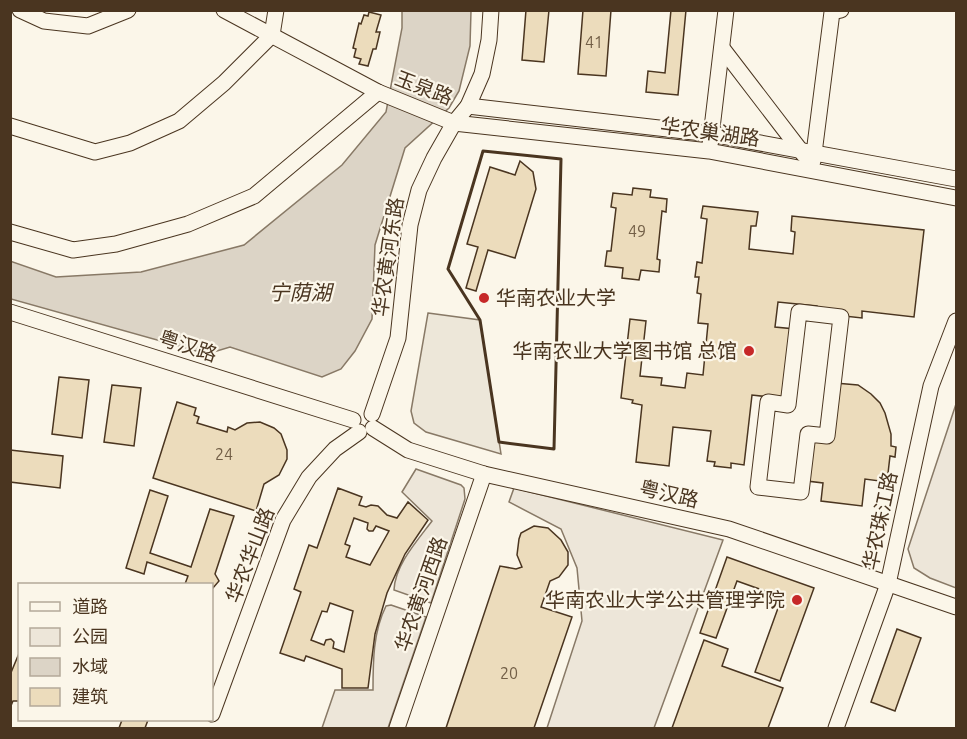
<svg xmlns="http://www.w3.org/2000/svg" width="967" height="739" font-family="Ubuntu,'Noto Sans SC',sans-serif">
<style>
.green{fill:#ede6d9;stroke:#887966;stroke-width:1.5}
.parking{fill:#ede7d9;stroke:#887966;stroke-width:1.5}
.water{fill:#dcd4c6;stroke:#887966;stroke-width:1.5}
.building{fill:#ecdcbc;stroke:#4a3520;stroke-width:1.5;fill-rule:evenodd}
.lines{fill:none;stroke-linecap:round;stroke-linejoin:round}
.minor-casing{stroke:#4a3520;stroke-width:17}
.minor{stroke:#fbf6e9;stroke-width:15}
.wall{stroke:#4a3520;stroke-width:3}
.poi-dot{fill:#c62828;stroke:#fbf6e9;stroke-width:2}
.labels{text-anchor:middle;stroke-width:4.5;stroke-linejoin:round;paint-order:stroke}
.number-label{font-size:16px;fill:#725f47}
.street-label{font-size:20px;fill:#4a3520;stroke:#fbf6e9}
.poi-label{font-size:20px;fill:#4a3520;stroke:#fbf6e9;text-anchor:end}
.water-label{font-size:21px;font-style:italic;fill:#4a3520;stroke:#fbf6e9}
</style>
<rect width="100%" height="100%" fill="#fbf6e9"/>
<g class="green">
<polygon points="956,404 956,588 930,578 914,568 908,549"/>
<path d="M416 469 461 485 464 488 465 499 431 603 394 590C395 565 417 541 432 521L402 492Z"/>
<polygon points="514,488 723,540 654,728 547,728 582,621 577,568 561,529 509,502"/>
<path d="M391 605 426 617 388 728H322L335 690H373C373 662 373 632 386 606Z"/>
</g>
<polygon class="parking" points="428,313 480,320 501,454 426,432 414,423 411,411"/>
<polygon class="water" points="402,11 471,11 470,46 459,91 449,108 405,148 375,245 372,319 355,351 341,369 322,377 230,347 207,354 11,299 10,261 56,277 141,272 244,245 342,165 386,112 402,28"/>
<g class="building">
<polygon points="526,10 549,10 544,62 522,60"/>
<polygon points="583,10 611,10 606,76 578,74"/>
<polygon points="671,10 686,10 678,95 646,92 648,71 665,73"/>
<polygon points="369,12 381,15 376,32 380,32 376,49 373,49 368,66 359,64 361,59 354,57 356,49 353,48 359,23 361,24 364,15 368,16"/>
<polygon points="520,161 533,172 536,189 515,258 488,250 476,291 466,288 478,247 467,244 490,167 515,175"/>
<polygon points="633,188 651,190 650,197 667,199 666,212 662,211 657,259 660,260 659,272 641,270 639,280 622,278 623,268 605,266 607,251 611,251 616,208 611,207 613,193 632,195"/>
<polygon points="703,206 758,212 756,226 751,226 749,249 793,254 795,232 791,231 792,216 924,230 914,317 862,311 862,318 817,313 817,306 778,302 775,327 795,329 787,399 752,395 744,465 731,463 731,468 714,466 715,462 707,461 711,431 673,427 669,466 636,462 642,405 632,403 633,400 621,398 630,319 646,321 640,376 662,378 661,385 685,388 687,373 703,375 708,324 698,323 701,294 697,293 699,277 695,277 697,262 702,263 707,219 701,218"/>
<polygon points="59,377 89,380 82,438 52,434"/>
<polygon points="835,383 858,385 871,394 880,403 885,413 891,434 891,446 896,447 895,457 890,456 887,482 865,479 862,506 821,501 823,483 807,481 811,439 828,441"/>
<polygon points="112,385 141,388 134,446 104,442"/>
<polygon points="177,402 196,408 194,415 199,417 197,423 227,432 228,427 235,430 247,423 260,422 274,428 281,434 287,450 287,459 279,475 264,484 256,511 153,478"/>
<polygon points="10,450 63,456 60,488 10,482"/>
<path d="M338 488 362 497 359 505 366 507 371 505 378 506 387 515 397 518 408 502 428 520 405 554 387 593 375 634 368 688H342V669L306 656 304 661 280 653 301 592 294 589 309 545 317 548ZM354 518 368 523 367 529 369 531H373L376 526 389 531 370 565 346 557 350 546 345 544ZM330 603 353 611 344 652 333 648 334 642 331 639 326 640 324 645 311 640 322 611 327 612Z"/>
<polygon points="150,490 168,496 150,553 191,567 210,509 234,516 215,574 219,581 213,588 212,584 185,584 188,576 147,562 144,574 126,568"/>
<polygon points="534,526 548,528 561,540 568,552 568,565 559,577 550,581 541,607 572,617 534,728 446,728 500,566 516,569 522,567 517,555 519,539 521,533"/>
<polygon points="727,557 814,588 780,681 755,672 782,597 737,581 716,638 700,633"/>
<polygon points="897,629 921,638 895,711 871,702"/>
<polygon points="704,640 728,649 722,666 783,688 768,728 672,728"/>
<polygon points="20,651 20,701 13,701 10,708 10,675"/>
<polygon points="122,720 148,720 145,728 119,728"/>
</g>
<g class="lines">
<g class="minor-casing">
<g id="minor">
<polyline points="20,10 44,21 88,26 128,10"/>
<polyline points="224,10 378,92 454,123 709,151 956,198"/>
<polyline points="722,48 804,155"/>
<polyline points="468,106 711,134 956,179"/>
<polyline points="10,126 95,152 130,143 179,121 224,83 272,35 276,10"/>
<polyline points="710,145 726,10"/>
<polyline points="813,161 832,12 841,10"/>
<polyline points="10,232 73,250 116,244 188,224 254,196 378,92"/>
<polyline points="10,312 353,420"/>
<polygon points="799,312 841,317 827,436 808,434 801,492 758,487 768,402 788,405"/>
<polyline points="372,414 398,338 410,225 419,190 434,158 454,123 468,106 482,74 489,40 491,10"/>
<polyline points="373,428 408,450 484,474 729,529 956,607"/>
<polyline points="212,714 283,520 309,477 335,449 359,432"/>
<polyline points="397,728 484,474"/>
<polyline points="836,728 888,584 931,386 956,321"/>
</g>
</g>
<use href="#minor" class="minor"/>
<polygon class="wall" points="483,151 561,159 554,449 499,442 480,320 448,269"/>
</g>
<g class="poi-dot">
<circle cx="484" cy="298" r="6"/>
<circle cx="749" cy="351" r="6"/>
<circle cx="797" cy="600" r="6"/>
</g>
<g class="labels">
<g class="number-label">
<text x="594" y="48">41</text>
<text x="637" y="237">49</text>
<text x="224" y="460">24</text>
<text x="509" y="679">20</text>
</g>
<g class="street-label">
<text transform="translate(424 88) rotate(21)" y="7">玉泉路</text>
<text transform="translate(710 132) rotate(8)" y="7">华农巢湖路</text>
<text transform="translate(388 257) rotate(-82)" y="7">华农黄河东路</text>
<text transform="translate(188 346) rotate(18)" y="7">粤汉路</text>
<text transform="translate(669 494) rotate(13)" y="7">粤汉路</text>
<text transform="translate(880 521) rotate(-78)" y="7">华农珠江路</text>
<text transform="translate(250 555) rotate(-69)" y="7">华农华山路</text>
<text transform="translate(421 594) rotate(-71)" y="7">华农黄河西路</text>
</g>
<g class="poi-label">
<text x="496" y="305" text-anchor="start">华南农业大学</text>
<text x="737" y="358">华南农业大学图书馆 总馆</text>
<text x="785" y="607">华南农业大学公共管理学院</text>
</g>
<g class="water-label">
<text x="300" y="300">宁荫湖</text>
</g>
</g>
<rect width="967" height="739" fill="none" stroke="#4a3520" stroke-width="24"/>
<rect x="18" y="583" width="195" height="138" fill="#fbf6e9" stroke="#b4a999" stroke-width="1.5"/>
<rect x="30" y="602" width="30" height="9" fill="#fbf6e9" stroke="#b4a999" stroke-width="1.5"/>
<text x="72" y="613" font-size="18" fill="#4a3520">道路</text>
<rect x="30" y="628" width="30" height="18" fill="#ede6d9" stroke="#b4a999" stroke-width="1.5"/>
<text x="72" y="643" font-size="18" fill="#4a3520">公园</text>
<rect x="30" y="658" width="30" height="18" fill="#dcd4c6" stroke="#b4a999" stroke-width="1.5"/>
<text x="72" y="673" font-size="18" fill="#4a3520">水域</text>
<rect x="30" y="688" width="30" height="18" fill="#ecdcbc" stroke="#b4a999" stroke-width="1.5"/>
<text x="72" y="703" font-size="18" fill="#4a3520">建筑</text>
</svg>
